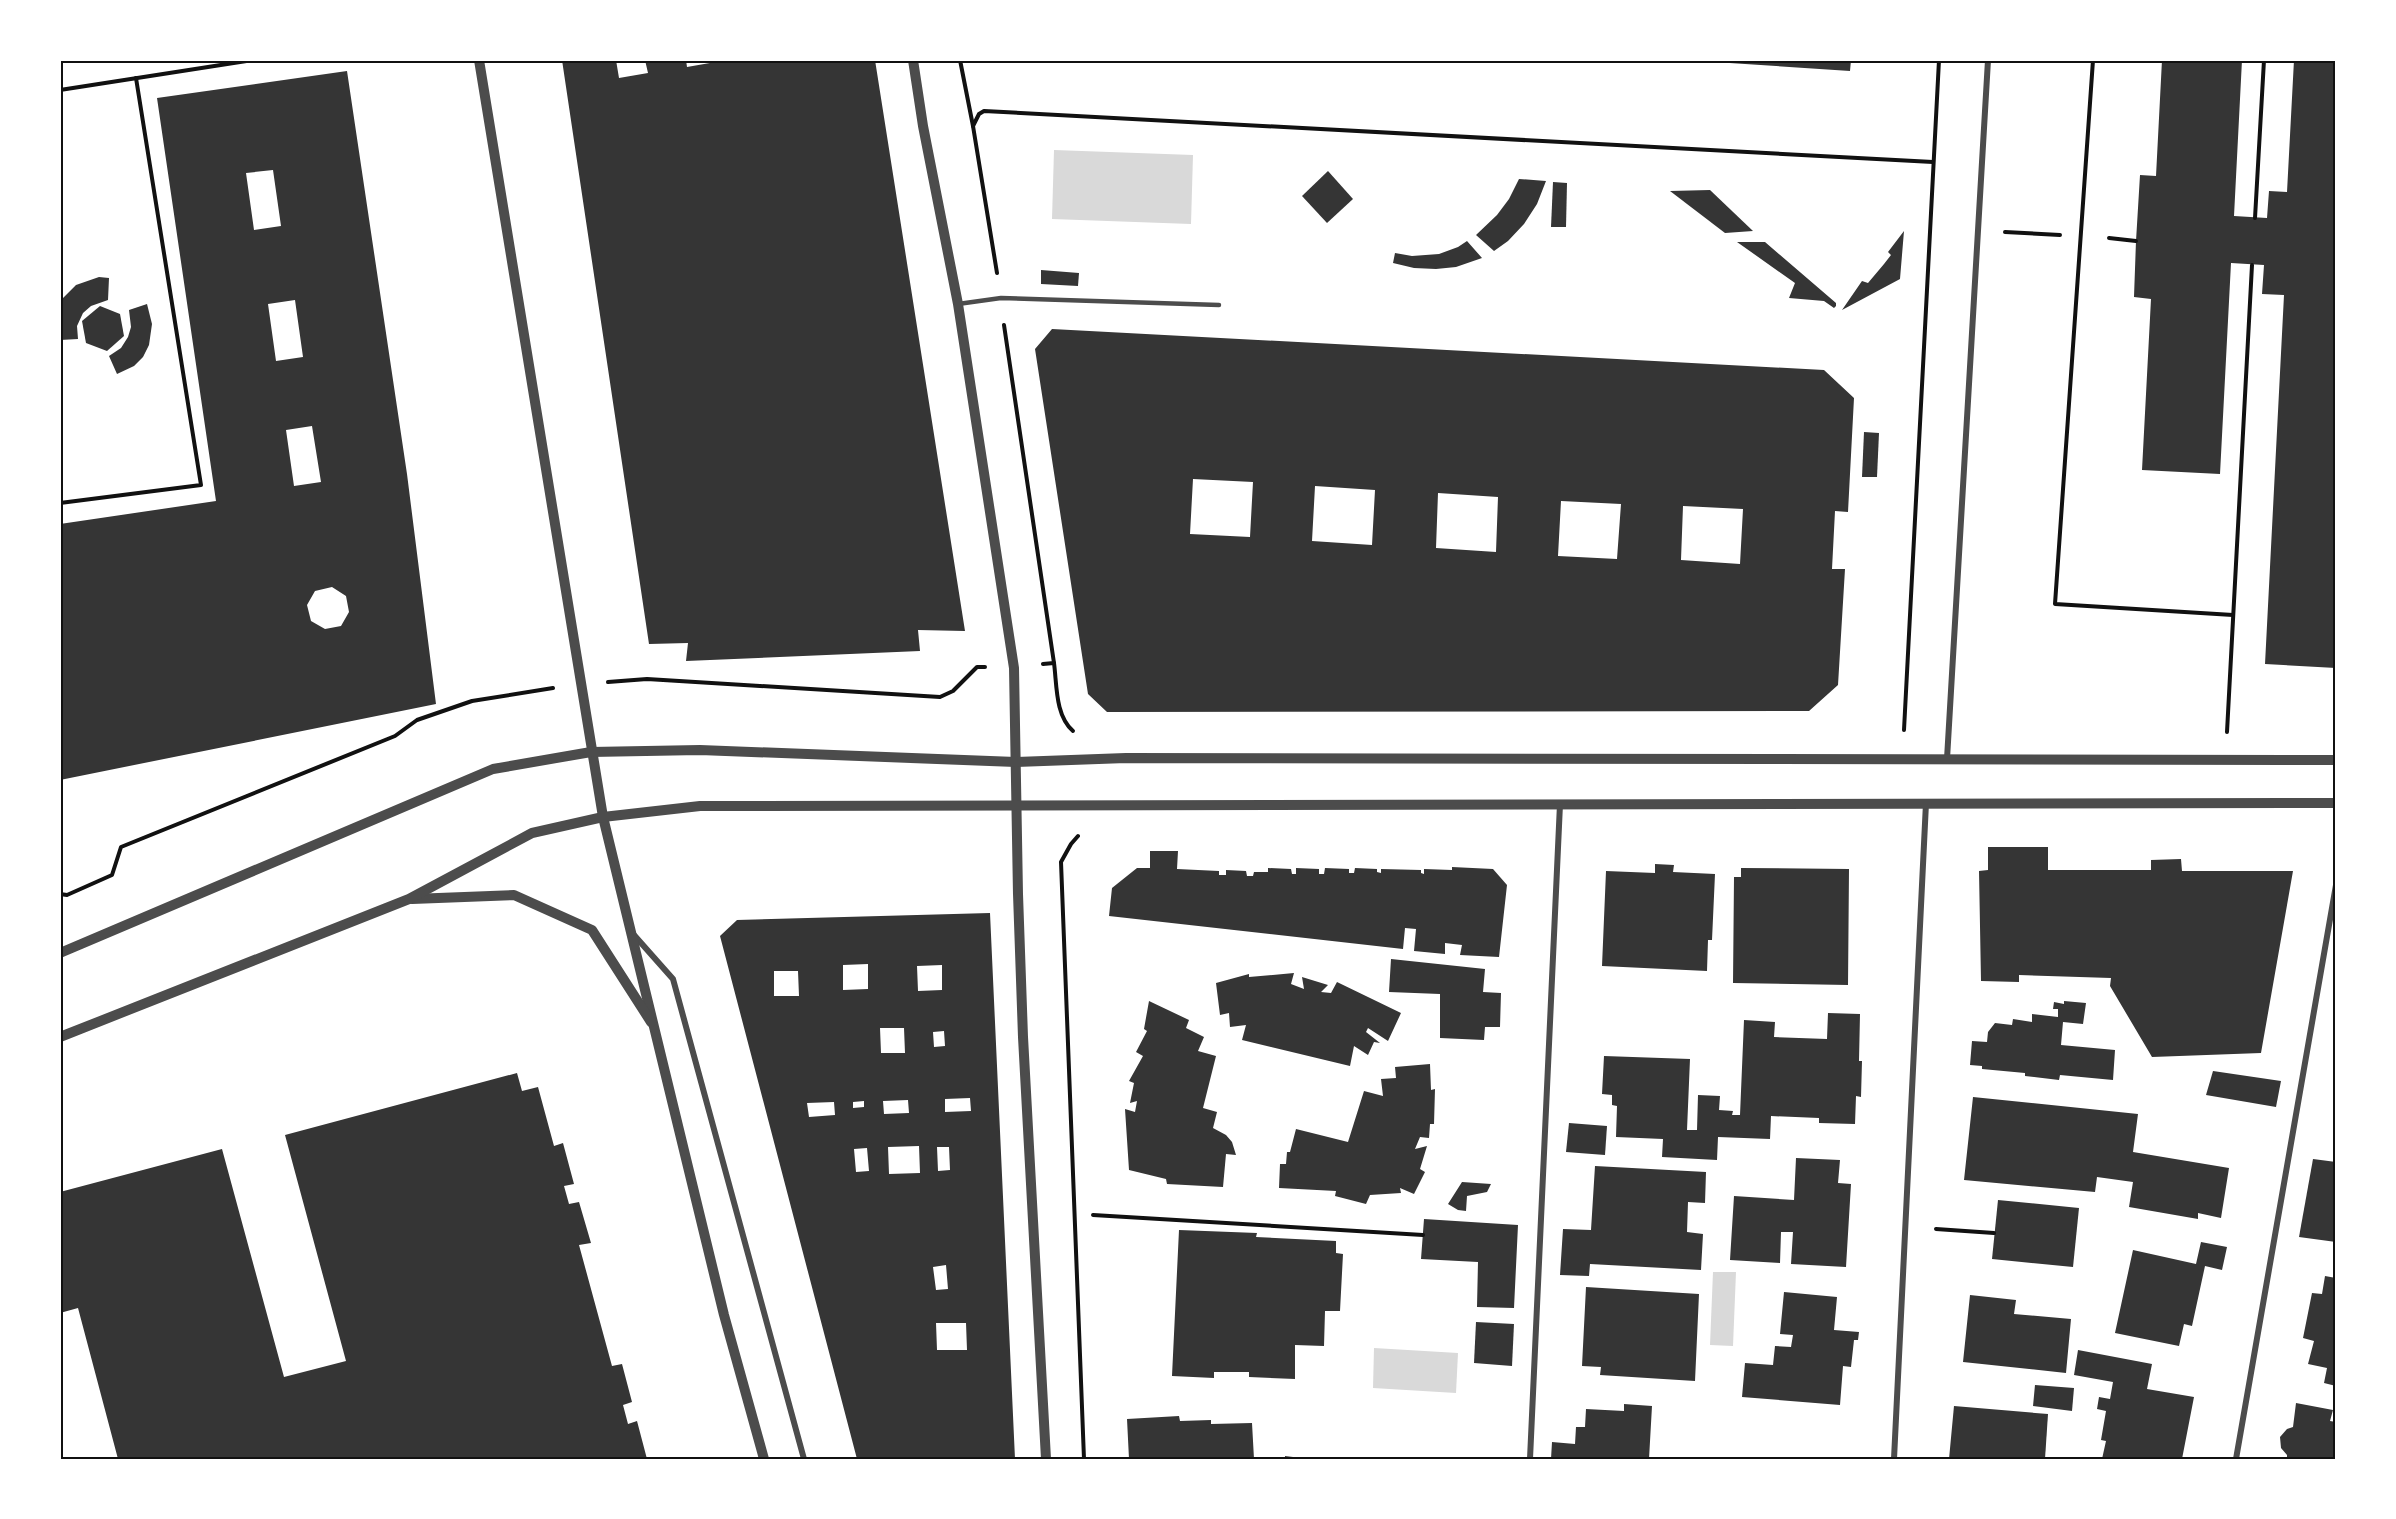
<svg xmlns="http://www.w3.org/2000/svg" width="2396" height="1519" font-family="Roboto,sans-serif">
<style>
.water{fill:#d9d9d9}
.building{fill:#353535;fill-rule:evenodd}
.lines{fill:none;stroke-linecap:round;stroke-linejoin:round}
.path{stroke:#111;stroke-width:4}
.service{stroke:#4c4c4c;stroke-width:4.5}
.minor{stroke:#4c4c4c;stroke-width:6}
.tertiary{stroke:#4c4c4c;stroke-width:10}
.neatline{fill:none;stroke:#111;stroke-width:2}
</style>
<rect width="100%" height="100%" fill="#fff"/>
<g class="water">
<polygon points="1054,150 1193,155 1191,224 1052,219"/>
<polygon points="1713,1272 1736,1272 1733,1346 1710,1345"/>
<polygon points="1374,1348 1458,1353 1456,1393 1373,1388"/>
</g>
<g class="building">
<polygon points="562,60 616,60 619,78 648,73 645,60 686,60 687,67 727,60 875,60 965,631 918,630 920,651 686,661 688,643 649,644"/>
<polygon points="1714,60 1851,60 1850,71 1714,62"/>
<polygon points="2162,60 2242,60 2234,216 2267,218 2269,191 2287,192 2294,60 2336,60 2336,668 2265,664 2284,295 2262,294 2264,265 2231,263 2220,474 2142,470 2151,299 2134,297 2136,241 2140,175 2156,176"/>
<path d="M347 71 407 474 436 704 60 780V524L216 501 157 98ZM273 170 281 226 254 230 246 173ZM295 300 303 357 276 361 268 304ZM312 426 321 482 294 486 286 430ZM332 587 346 596 349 612 341 626 325 629 311 621 307 605 315 591Z"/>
<polygon points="1328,171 1353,199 1327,223 1302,196"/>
<polygon points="1519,179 1546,181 1537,204 1524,224 1508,241 1494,251 1476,235 1497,215 1509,199"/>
<polygon points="1553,182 1567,183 1566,227 1551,227"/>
<polygon points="1710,190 1753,231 1725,233 1670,191"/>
<polygon points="1904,231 1900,279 1842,310 1862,281 1868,283 1884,264 1891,255 1888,252"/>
<polygon points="1467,241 1482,258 1456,267 1436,269 1414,268 1393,263 1395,253 1412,256 1439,254 1458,247"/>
<polygon points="1737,242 1765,242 1836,303 1836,306 1834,308 1824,301 1789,298 1795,283"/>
<polygon points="1041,270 1079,273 1078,286 1041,284"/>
<polygon points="99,277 109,278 108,300 91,306 83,313 77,326 78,339 60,340 61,300 76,285"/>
<polygon points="147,304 152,324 149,345 143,357 134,366 117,374 109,356 121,348 128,337 131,327 129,310"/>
<polygon points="100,306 120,314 124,336 107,351 86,343 82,321"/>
<path d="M1052 329 1824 370 1854 398 1848 512 1835 511 1832 569H1845L1838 685 1809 711 1107 712 1088 694 1035 349ZM1193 479 1253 482 1250 537 1190 534ZM1315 486 1375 490 1372 545 1312 541ZM1438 493 1498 497 1496 552 1436 548ZM1561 501 1621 504 1617 559 1558 556ZM1683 506 1743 509 1740 564 1681 560Z"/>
<polygon points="1864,432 1879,433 1877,477 1862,477"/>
<polygon points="1988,847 2048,847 2048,870 2151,870 2151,860 2181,859 2182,871 2293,871 2261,1053 2152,1057 2110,986 2111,978 2019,975 2019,982 1981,981 1979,871 1988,870"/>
<polygon points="1150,851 1178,851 1177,869 1219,871 1219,875 1226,875 1226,870 1246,871 1247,876 1253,876 1254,872 1268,872 1268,868 1291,869 1292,874 1296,874 1296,868 1319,869 1319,874 1324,874 1325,868 1349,869 1349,873 1354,873 1355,868 1377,869 1377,872 1381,873 1381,869 1421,870 1421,873 1424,874 1424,869 1452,870 1452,867 1493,869 1507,885 1499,957 1460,955 1462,945 1445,943 1445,954 1414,951 1416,929 1405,928 1403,949 1109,916 1112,888 1137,868 1150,868"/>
<polygon points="1655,864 1674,865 1673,872 1715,874 1712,940 1708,940 1707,971 1602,966 1606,871 1655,873"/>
<polygon points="1741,868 1849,869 1848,985 1733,983 1734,877 1741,877"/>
<path d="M990 913 1015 1459H857L720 936 737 920ZM868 964V989L843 990V965ZM942 965V990L918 991 917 966ZM774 971H798L799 996H774ZM880 1028H904L905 1053H881ZM944 1031 945 1046 934 1047 933 1032ZM970 1098 971 1111 945 1112V1099ZM908 1100 909 1113 884 1114 883 1101ZM864 1101V1107L853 1108V1102ZM834 1102 835 1115 809 1117 807 1103ZM919 1146 920 1173 889 1174 888 1147ZM937 1147H949L950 1170 938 1171ZM867 1148 869 1171 856 1172 854 1149ZM946 1265 948 1289 936 1290 933 1267ZM936 1323H966L967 1350H937Z"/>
<polygon points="1391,959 1485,969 1483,992 1501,993 1500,1027 1485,1027 1484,1040 1440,1038 1440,994 1389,992"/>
<polygon points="1294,973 1291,984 1304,989 1302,977 1328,985 1321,992 1331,993 1337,982 1401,1013 1388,1041 1368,1028 1366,1032 1380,1043 1374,1042 1368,1055 1354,1046 1350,1066 1242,1040 1246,1025 1230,1027 1229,1013 1220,1015 1216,983 1249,974 1249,977"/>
<polygon points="1149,1001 1189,1020 1186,1028 1204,1037 1198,1051 1216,1056 1203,1108 1217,1112 1213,1128 1226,1135 1232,1142 1236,1155 1226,1154 1223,1187 1167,1184 1166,1179 1129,1170 1125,1109 1135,1112 1137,1101 1130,1103 1134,1083 1129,1081 1143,1056 1136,1052 1147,1031 1144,1029"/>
<polygon points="2064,1001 2086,1003 2083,1024 2063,1022 2061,1045 2115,1050 2113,1080 2060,1075 2059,1080 2025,1076 2025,1073 1982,1069 1982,1066 1970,1065 1972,1041 1987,1042 1988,1032 1995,1023 2012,1025 2013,1019 2032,1022 2032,1014 2058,1017 2058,1009 2053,1009 2054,1002 2064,1004"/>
<polygon points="1828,1013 1860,1014 1859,1061 1862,1061 1861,1097 1856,1096 1855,1124 1819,1123 1819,1118 1771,1116 1770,1139 1718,1137 1717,1160 1662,1157 1663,1139 1616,1137 1617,1106 1612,1105 1612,1095 1602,1094 1604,1056 1690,1059 1687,1130 1697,1130 1698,1095 1720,1096 1719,1110 1733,1111 1732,1115 1740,1115 1744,1020 1775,1022 1774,1037 1827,1039"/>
<polygon points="1430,1064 1431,1090 1435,1089 1434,1124 1430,1124 1429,1138 1420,1137 1415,1149 1427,1146 1420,1169 1425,1172 1414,1194 1400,1188 1401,1193 1370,1195 1366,1204 1335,1196 1336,1191 1279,1188 1280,1164 1286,1164 1287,1152 1290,1152 1296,1129 1348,1142 1364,1091 1383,1096 1381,1079 1396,1078 1395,1067"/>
<polygon points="2213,1071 2281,1081 2276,1107 2206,1095"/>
<polygon points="517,1073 522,1091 538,1087 554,1146 563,1143 574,1184 564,1186 569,1204 579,1202 591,1243 579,1245 612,1366 622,1364 632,1402 623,1405 628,1424 637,1421 647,1459 118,1459 78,1308 60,1313 60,1192 222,1149 284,1377 346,1361 285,1135"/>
<polygon points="1973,1097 2138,1114 2133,1152 2229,1168 2221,1218 2198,1213 2198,1219 2129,1207 2133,1182 2097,1177 2095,1192 1964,1180"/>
<polygon points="1569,1123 1607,1126 1605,1155 1566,1152"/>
<polygon points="1796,1158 1840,1160 1838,1183 1851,1184 1846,1267 1791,1264 1793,1232 1781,1232 1780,1263 1730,1260 1734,1196 1794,1200"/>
<polygon points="2313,1159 2336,1162 2336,1242 2299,1237"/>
<polygon points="1595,1166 1706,1172 1705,1203 1688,1202 1687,1232 1703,1234 1701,1270 1590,1264 1589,1276 1560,1275 1563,1229 1591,1230"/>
<polygon points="1462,1182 1491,1184 1487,1192 1467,1196 1466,1211 1458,1210 1448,1204"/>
<polygon points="1998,1200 2079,1208 2073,1267 1992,1259"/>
<polygon points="1424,1219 1518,1225 1514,1308 1477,1307 1478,1262 1421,1259"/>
<polygon points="1179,1230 1257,1233 1256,1237 1336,1241 1336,1253 1343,1254 1340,1311 1325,1311 1324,1346 1295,1345 1295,1379 1249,1377 1249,1372 1214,1372 1214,1378 1172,1376"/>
<polygon points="2201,1242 2227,1247 2222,1270 2205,1266 2192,1326 2184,1324 2179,1346 2115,1333 2133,1250 2196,1264"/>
<polygon points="2325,1276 2336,1278 2336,1386 2324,1383 2327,1368 2308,1364 2314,1341 2303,1338 2312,1293 2322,1294"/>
<polygon points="1586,1287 1699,1294 1695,1381 1600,1375 1601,1367 1582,1366"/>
<polygon points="1784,1292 1837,1297 1834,1330 1859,1332 1858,1340 1854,1340 1851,1367 1843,1366 1840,1405 1742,1397 1745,1363 1773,1365 1775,1346 1791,1347 1793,1335 1780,1334"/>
<polygon points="1970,1295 2016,1300 2014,1314 2071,1319 2066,1373 1963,1362"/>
<polygon points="1476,1322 1514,1324 1512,1366 1474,1363"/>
<polygon points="2078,1350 2152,1364 2147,1389 2194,1397 2182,1459 2102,1459 2106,1441 2101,1440 2106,1411 2097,1409 2099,1397 2110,1399 2113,1382 2074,1375"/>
<polygon points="2035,1385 2074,1388 2072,1411 2033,1406"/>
<polygon points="2296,1403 2333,1410 2330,1421 2336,1422 2336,1459 2287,1459 2287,1455 2281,1448 2280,1437 2287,1429 2293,1427"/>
<polygon points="1624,1404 1652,1406 1649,1459 1551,1459 1552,1442 1575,1444 1576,1427 1585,1427 1586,1409 1624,1411"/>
<polygon points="1954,1406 2048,1414 2045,1459 1949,1459"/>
<polygon points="1179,1416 1180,1421 1211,1420 1211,1424 1252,1423 1254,1459 1129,1459 1127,1419"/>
<polygon points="1285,1456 1301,1458 1301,1459 1285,1459"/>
</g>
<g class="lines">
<g class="path">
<polyline points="960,60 973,126"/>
<polyline points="2093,60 2055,604 2233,615"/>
<polyline points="60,90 253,60"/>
<polyline points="2255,218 2264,60"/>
<polyline points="2005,232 2060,235"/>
<polyline points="2109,238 2136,241"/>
<polyline points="997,273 973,126 979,114 984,111 1933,162"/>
<polyline points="1004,325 1054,663 1043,664"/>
<polyline points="60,503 201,485 136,78"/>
<path d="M1054 663C1057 685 1055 715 1073 731"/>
<polyline points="608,682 647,679 940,697 953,691 977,667 985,667"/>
<polyline points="1904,730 1939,60"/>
<polyline points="2227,732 2252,265"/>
<polyline points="1078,836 1071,844 1061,862 1084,1459"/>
<polyline points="60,894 67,895 112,875 121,847 395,736 417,720 472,701 553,688"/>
<polyline points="1093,1215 1423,1235"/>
<polyline points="1936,1229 1994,1233"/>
</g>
<polyline class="service" points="958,304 1001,298 1219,305"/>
<g class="minor">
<polyline points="1947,759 1988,60"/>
<polyline points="634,935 673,979 804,1459"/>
<polyline points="1530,1459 1560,804"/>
<polyline points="1894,1459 1926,803"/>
<polyline points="2236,1459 2336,885"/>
</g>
<g class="tertiary">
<polyline points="479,60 603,817 724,1315 764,1459"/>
<polyline points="913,60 923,126 958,304 1014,668 1018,894 1023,1037 1046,1459"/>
<polyline points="412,899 514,895 592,930 651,1022"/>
<polyline points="60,953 493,769 591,752 700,750 1016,762 1126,758 2336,760"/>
<polyline points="60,1037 409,899 532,833 603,817 700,806 2336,803"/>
</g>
</g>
<rect width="2396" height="1519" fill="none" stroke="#ffffff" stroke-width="123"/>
<rect x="62" y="62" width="2272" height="1396" class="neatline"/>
</svg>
